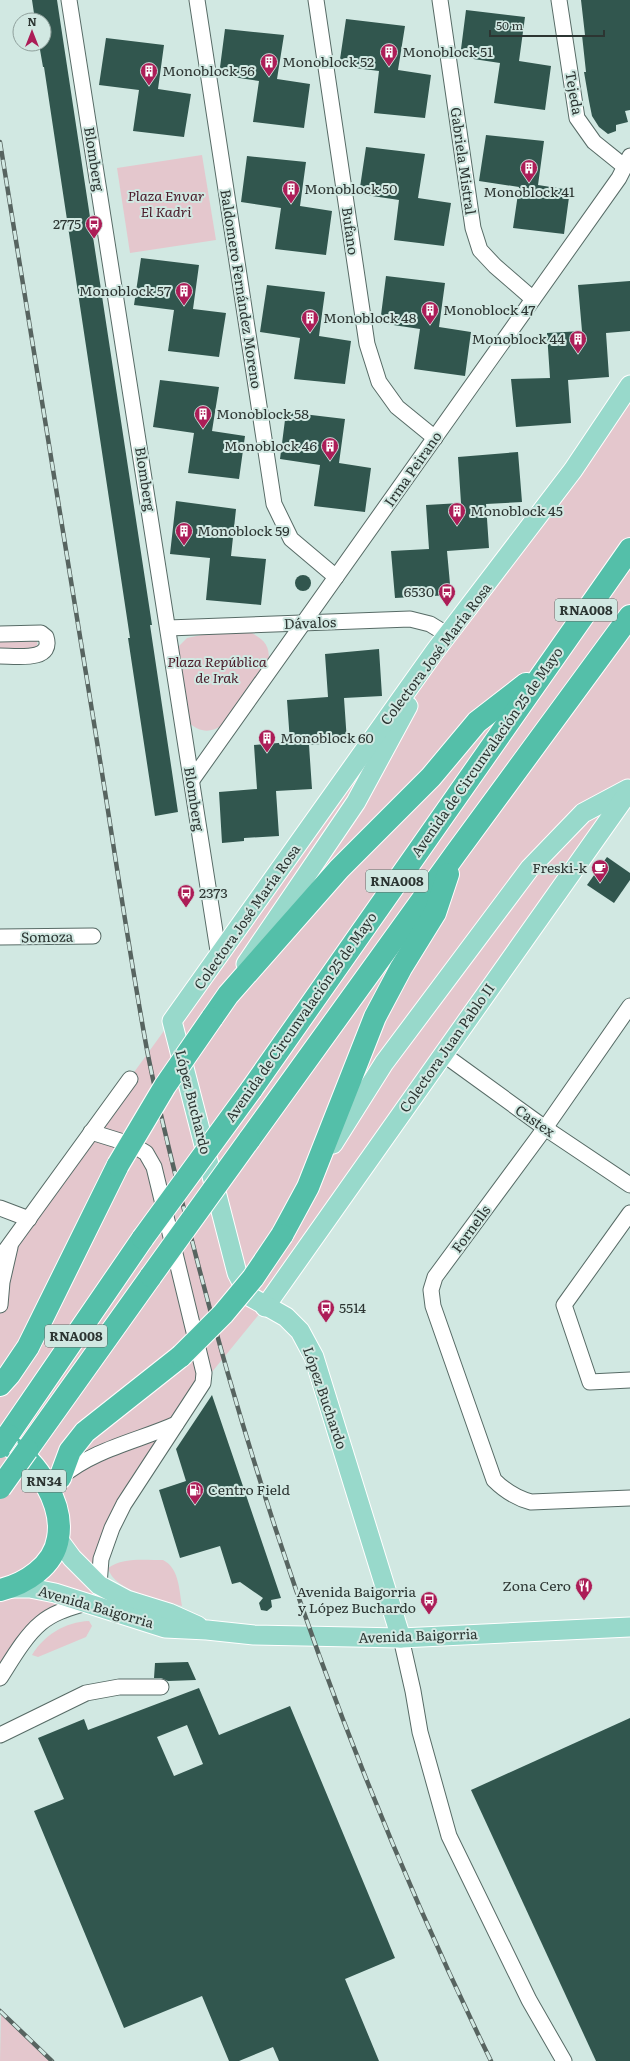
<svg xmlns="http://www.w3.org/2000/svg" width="630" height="2061" font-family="Literata,serif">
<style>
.green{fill:#e4c7cd}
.building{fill:#31564e;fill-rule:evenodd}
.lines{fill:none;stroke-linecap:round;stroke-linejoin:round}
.minor-casing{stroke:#576b66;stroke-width:17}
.major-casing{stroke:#fff;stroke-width:21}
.highway-casing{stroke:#fff;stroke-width:24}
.minor{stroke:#fff;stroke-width:15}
.major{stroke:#98d9cb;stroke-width:19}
.highway{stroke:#54bfa9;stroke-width:22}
.rail-casing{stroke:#576460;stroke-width:4.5}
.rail{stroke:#d1e8e2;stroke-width:3;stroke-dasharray:9;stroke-linecap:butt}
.highway-bridge-casing{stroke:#fff;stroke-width:24;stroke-linecap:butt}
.highway-bridge{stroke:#54bfa9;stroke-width:22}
.labels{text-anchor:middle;stroke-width:4;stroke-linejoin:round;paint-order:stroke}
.shield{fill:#d1e8e2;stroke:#5e6b67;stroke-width:1}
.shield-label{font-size:13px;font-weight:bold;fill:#2c3532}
.poi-label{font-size:14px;fill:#2c3532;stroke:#d1e8e2;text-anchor:start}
.street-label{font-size:14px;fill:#2c3532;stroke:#d1e8e2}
.park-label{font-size:14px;font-style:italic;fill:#491928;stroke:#d1e8e2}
</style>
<rect width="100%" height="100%" fill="#d1e8e2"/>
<g class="green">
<polygon points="202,155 216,240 130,253 117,168"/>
<polygon points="630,385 630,790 265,1307 203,1383 124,1504 99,1585 86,1603 62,1610 0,1678 0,1258"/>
<path d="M250 632C264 640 269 644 269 660L226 722C213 733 201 734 188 722L179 663 178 647 187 638 211 633Z"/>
<polygon points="37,641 38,649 0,650 0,642"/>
<path d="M163 1560C179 1568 179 1589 182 1606 161 1599 114 1592 108 1568 123 1557 145 1560 163 1560Z"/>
<path d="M89 1621 92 1626 86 1637 38 1657 32 1655C44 1635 65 1622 89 1621Z"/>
<polygon points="1,2011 52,2061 0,2061"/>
</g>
<g class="building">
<polygon points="32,0 57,0 152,625 150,625 178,812 155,816 128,638 130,638 44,67 43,67 39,44 44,44 44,20 35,20"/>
<polygon points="581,0 630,0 630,110 625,111 628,122 616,125 616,131 608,134 599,127 592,116 589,101 584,72 586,72 582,35 585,35"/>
<polygon points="466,10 525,17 519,61 551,66 545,110 494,103 500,63 460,57"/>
<polygon points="346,19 405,26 398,70 431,75 425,118 374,113 379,71 339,66"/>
<polygon points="225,29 284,35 277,79 310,84 304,128 253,122 259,81 219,75"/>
<polygon points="106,38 164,45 158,89 191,94 184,137 133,131 139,90 99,85"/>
<polygon points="486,135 544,141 538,185 570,190 564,234 513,228 519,187 479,181"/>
<polygon points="366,147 425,154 418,198 451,203 444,246 394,240 399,200 359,194"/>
<polygon points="247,156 306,162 300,206 332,211 326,255 275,249 281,208 241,202"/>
<polygon points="141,258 199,265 193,309 226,313 219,357 168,351 174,310 134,305"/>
<polygon points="386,276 445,283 439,327 471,332 465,376 414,369 420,329 380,323"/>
<polygon points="630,281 630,331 606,333 609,377 568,380 571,423 516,427 511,379 550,378 547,333 582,331 578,285"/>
<polygon points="267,285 325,292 319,336 351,341 345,384 294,379 300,338 260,332"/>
<polygon points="160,380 219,387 212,431 245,436 239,479 188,473 194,433 153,427"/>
<polygon points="286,412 345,419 339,463 371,468 365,512 314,506 320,465 280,459"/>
<polygon points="518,452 522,502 486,504 489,548 447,551 451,595 395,598 391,551 429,549 426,505 461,503 458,457"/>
<polygon points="176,501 236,509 231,556 266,559 261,605 206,600 210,558 170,554"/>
<circle cx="303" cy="583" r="8"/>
<polygon points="379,649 382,696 344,698 347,742 309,745 312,789 276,791 279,836 244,838 244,841 222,843 219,792 257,789 254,745 290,742 287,700 328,697 325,654"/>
<polygon points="607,857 630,873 630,880 614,903 587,885"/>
<polygon points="212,1395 281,1598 271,1600 272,1607 267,1611 261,1610 259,1603 263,1598 240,1582 232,1584 220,1546 180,1558 159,1490 186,1481 176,1449"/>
<polygon points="188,1662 196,1680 168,1681 161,1678 154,1678 155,1663"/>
<path d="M199 1688 219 1735 290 1706 395 1958 345 1979 379 2061H279L273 2047 239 2061H229L202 1996 124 2028 34 1811 64 1799 38 1738 84 1719 88 1730ZM187 1725 203 1764 174 1776 157 1737Z"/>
<polygon points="630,1718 630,2061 596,2061 471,1790"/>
</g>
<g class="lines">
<g class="minor-casing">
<g id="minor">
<polyline points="69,0 219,957"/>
<polyline points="197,0 274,504 291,539 336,577"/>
<polyline points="316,0 367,344 379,382 397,407 435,438"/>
<polyline points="440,0 473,228 480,250 495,266 533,299"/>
<polyline points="559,0 577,118 594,142 625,167"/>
<polyline points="168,628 410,619 430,624 448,635"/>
<path d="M0 634 41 633 46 637C54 662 16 656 0 656"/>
<polyline points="192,780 619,178 630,156"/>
<polyline points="0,937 93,936"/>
<path d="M630 1006 545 1128 435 1277 431 1290 433 1306 494 1480C505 1491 516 1498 531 1502L630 1498"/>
<polyline points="443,1054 545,1128 630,1185"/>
<polyline points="91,1132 133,1145 146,1153 154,1167 204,1373 203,1383 124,1504 112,1528 101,1559 99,1585"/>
<polyline points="0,1208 29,1219"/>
<polyline points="630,1213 564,1305 590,1382 630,1380"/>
<polyline points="0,1258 130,1079"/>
<polyline points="0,1305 2,1282 10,1247"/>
<path d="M61 1477C94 1449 138 1441 176 1424"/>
<polyline points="401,1638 413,1691 420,1732 449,1836 529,2000 564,2061"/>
<path d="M0 1678C11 1661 25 1636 41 1623 54 1612 70 1608 86 1603"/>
<polyline points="0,1735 86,1693 119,1687 161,1687"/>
</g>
</g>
<g class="major-casing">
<g id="major">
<polyline points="246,964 356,802 408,706"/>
<polyline points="333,1144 384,1063 530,868 583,813 628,789"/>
<polyline points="265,1307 630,790"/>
<polyline points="58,1539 72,1558 99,1585 127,1600 169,1613 198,1626"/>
<polyline points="8,1588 30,1588 55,1593 165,1628 207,1630 254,1635 401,1638 630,1627"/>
<polyline points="401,1638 314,1357 300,1331 286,1317 249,1296 237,1273 172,1021 435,651 573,470 630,385"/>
</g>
</g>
<g class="highway-casing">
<g id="highway">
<polyline points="212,1018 228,995 339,869 431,777 477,722 526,684"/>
<polyline points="251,1090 630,549"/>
<polyline points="249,1140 456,853 630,616"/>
<polyline points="282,1235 308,1187 375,1017 401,968 435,913 448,874"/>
<polyline points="0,1385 9,1375 28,1347 118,1165"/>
<polyline points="8,1435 143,1238"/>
<polyline points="27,1450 151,1276"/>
<polyline points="60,1478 70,1451 85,1432 181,1356"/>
<path d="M0 1590C25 1584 54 1566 58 1538 64 1505 38 1462 10 1446"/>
</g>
</g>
<use href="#minor" class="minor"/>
<use href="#major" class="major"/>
<use href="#highway" class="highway"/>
<g class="rail-casing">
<g id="rail">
<path d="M0 142C33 346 66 550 99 754 115 853 129 952 147 1050 161 1122 180 1194 198 1264 269 1538 367 1807 491 2061"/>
<polyline points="0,2011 52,2061"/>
</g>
</g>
<use href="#rail" class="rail"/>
<g class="highway-bridge-casing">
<g id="highway-bridge">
<polyline points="118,1165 165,1086 212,1018"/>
<polyline points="143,1238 251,1090"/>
<polyline points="151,1276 249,1140"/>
<polyline points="181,1356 223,1314 253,1278 282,1235"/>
<polyline points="0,1447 8,1435"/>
<polyline points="0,1488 27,1450"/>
</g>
</g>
<use href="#highway-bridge" class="highway-bridge"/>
</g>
<defs>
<g id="building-pin" transform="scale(0.9)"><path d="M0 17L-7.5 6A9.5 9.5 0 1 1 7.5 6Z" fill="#ac1d57" stroke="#d1e8e2"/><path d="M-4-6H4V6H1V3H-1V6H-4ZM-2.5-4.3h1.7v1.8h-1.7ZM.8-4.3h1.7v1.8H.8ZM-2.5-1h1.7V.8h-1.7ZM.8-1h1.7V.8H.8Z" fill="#fff"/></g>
<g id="bus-pin" transform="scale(0.9)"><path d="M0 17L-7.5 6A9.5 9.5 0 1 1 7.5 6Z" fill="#ac1d57" stroke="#d1e8e2"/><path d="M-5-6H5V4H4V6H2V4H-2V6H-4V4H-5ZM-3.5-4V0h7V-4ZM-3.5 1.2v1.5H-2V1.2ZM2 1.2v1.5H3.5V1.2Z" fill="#fff"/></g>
<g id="cafe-pin" transform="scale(0.9)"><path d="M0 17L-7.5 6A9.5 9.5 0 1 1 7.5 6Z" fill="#ac1d57" stroke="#d1e8e2"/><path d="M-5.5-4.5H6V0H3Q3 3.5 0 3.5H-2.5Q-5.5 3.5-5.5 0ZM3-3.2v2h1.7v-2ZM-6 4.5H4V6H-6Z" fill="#fff"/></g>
<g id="fuel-pin" transform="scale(0.9)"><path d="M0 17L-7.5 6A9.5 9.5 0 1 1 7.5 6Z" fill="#ac1d57" stroke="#d1e8e2"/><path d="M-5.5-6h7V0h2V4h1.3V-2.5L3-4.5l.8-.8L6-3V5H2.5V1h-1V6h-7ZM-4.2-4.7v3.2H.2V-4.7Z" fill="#fff"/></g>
<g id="restaurant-pin" transform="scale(0.9)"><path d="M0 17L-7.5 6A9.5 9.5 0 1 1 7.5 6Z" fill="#ac1d57" stroke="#d1e8e2"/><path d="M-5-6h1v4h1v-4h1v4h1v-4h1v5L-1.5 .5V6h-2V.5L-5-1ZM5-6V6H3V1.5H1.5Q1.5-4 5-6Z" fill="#fff"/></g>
</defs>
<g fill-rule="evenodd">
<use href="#building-pin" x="389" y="52"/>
<use href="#building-pin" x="269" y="62"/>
<use href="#building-pin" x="149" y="71"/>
<use href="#building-pin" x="529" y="168"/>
<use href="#building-pin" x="291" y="189"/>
<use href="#bus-pin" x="94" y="224"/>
<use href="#building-pin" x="184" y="291"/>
<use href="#building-pin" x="430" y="310"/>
<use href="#building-pin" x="310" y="318"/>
<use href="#building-pin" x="578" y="339"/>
<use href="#building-pin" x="203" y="414"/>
<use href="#building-pin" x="330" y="446"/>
<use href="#building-pin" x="457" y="511"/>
<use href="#building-pin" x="184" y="531"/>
<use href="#bus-pin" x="447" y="592"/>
<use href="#building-pin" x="267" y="738"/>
<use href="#cafe-pin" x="600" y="868"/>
<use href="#bus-pin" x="186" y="893"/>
<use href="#bus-pin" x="326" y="1308"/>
<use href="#fuel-pin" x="195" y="1490"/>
<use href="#restaurant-pin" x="584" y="1586"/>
<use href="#bus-pin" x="429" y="1600"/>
</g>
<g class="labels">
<g class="shield">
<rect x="555" y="599" width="62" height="22" rx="3"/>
<rect x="366" y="870" width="62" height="22" rx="3"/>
<rect x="45" y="1325" width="62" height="22" rx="3"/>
<rect x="22" y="1470" width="44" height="22" rx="3"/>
</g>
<g class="shield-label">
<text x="586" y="615">RNA008</text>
<text x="397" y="886">RNA008</text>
<text x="76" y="1341">RNA008</text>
<text x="44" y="1486">RN34</text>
</g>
<g class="poi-label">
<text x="402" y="57">Monoblock 51</text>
<text x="282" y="67">Monoblock 52</text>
<text x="162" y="76">Monoblock 56</text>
<text x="304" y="194">Monoblock 50</text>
<text x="529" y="197" text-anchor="middle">Monoblock 41</text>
<text x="81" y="229" text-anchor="end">2775</text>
<text x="171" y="296" text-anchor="end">Monoblock 57</text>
<text x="443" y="315">Monoblock 47</text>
<text x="323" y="323">Monoblock 48</text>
<text x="565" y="344" text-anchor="end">Monoblock 44</text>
<text x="216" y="419">Monoblock 58</text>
<text x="317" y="451" text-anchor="end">Monoblock 46</text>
<text x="470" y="516">Monoblock 45</text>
<text x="197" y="536">Monoblock 59</text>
<text x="434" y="597" text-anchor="end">6530</text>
<text x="280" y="743">Monoblock 60</text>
<text x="587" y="873" text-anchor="end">Freski-k</text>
<text x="199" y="898">2373</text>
<text x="339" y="1313">5514</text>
<text x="208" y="1495">Centro Field</text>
<text x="571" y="1591" text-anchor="end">Zona Cero</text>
<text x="416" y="1597" text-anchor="end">Avenida Baigorria<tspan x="416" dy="16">y López Buchardo</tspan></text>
</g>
<g class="street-label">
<text transform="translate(574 93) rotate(80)" y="5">Tejeda</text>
<text transform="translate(94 159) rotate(81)" y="5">Blomberg</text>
<text transform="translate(463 161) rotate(82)" y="5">Gabriela Mistral</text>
<text transform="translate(350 231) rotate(82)" y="5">Bufano</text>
<text transform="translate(241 289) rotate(81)" y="5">Baldomero Fernández Moreno</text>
<text transform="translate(413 469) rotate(-55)" y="5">Irma Peirano</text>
<text transform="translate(145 479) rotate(81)" y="5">Blomberg</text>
<text transform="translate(310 623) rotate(-2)" y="5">Dávalos</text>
<text transform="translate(436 654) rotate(-53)" y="5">Colectora José María Rosa</text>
<text transform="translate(487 752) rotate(-55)" y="5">Avenida de Circunvalación 25 de Mayo</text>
<text transform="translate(194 799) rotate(81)" y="5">Blomberg</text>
<text transform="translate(247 917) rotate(-55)" y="5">Colectora José María Rosa</text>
<text transform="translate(47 937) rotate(-1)" y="5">Somoza</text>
<text transform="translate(301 1017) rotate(-55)" y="5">Avenida de Circunvalación 25 de Mayo</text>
<text transform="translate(447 1048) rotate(-55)" y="5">Colectora Juan Pablo II</text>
<text transform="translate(193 1102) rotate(76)" y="5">López Buchardo</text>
<text transform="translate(535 1121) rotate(35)" y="5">Castex</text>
<text transform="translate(471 1229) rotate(-54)" y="5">Fornells</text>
<text transform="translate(325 1398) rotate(71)" y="5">López Buchardo</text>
<text transform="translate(96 1607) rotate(16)" y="5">Avenida Baigorria</text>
<text transform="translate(418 1636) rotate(-2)" y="5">Avenida Baigorria</text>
</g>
<g class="park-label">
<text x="166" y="201">Plaza Envar<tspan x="166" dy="16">El Kadri</tspan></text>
<text x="217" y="667">Plaza República<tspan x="217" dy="16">de Irak</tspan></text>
</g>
</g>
<g transform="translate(32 32)"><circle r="19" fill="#d1e8e2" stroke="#8fa09c"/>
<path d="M0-3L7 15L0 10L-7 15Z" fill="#ac1d57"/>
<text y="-6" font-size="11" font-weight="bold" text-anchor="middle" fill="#2c3532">N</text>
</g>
<path d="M490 30v6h114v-6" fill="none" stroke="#2c3532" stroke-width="2"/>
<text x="496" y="30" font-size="12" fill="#2c3532" stroke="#d1e8e2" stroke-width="3" paint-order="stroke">50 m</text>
</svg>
